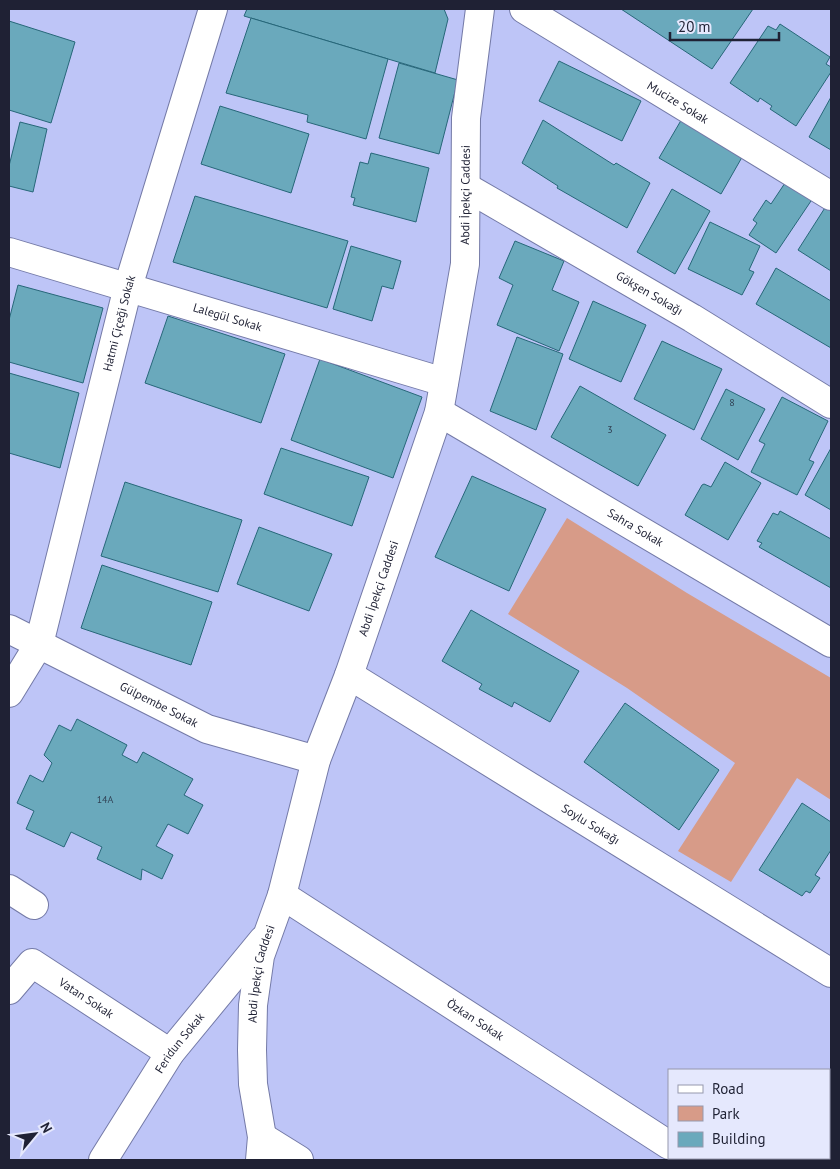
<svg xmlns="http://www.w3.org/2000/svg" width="840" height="1169" font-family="'PT Sans',sans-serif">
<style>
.green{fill:#d79b88}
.building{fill:#6aa9bc;stroke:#276779}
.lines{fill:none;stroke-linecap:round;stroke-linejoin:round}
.minor-casing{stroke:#747aa7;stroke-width:30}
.minor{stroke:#fff;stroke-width:28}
.labels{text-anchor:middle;stroke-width:4;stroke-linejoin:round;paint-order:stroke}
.number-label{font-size:10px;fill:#324356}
.street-label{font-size:12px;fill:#1f2134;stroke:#e5e8fd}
</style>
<rect width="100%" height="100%" fill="#bec5f7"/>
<polygon class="green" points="567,518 687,593 831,678 831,800 797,778 731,882 678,851 735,763 627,688 508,614"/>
<g class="building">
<polygon points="247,9 444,9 448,19 435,73 244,16"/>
<polygon points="621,9 753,9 712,69"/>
<polygon points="251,18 388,59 366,139 307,122 308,115 226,93"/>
<polygon points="9,21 75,42 51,123 9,110"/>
<polygon points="780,24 830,57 826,64 831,67 831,72 796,126 770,109 772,106 760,98 758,102 730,83 768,26 776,30"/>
<polygon points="559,61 641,101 622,141 539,101"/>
<polygon points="399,63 458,80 439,154 379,138"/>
<polygon points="831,97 831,150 809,137"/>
<polygon points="220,106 309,134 291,193 201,164"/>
<polygon points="683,117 745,152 721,194 659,158"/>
<polygon points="543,120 614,165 616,163 650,183 627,228 557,188 558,186 522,163"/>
<polygon points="20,122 47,129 33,192 9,186 9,166"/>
<polygon points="371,153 429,168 416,222 353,205 355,198 351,197 360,162 368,164"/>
<polygon points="787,180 813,198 776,253 749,235 757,223 753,220 766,200 771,204"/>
<polygon points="672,189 710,211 675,274 637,252"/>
<polygon points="195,196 348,241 327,308 173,262"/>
<polygon points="828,203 831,205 831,271 798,250"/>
<polygon points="710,222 760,246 749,270 754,272 742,295 688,269"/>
<polygon points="515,241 564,261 552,290 579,302 559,351 497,325 513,285 499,278"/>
<polygon points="351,246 401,261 393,289 382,286 372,321 333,309"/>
<polygon points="776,268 831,301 831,348 756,304"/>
<polygon points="18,285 103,308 83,383 9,362 9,320"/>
<polygon points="593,301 646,325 621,382 569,359"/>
<polygon points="168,316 285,354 261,423 145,383"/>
<polygon points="517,337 563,354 536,430 490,411"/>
<polygon points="662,341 722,369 694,430 634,399"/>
<polygon points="320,359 422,397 393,478 291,440"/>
<polygon points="9,373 79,393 60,468 9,453"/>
<polygon points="580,386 666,435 638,486 551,437"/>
<polygon points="726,389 765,409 738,460 701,439"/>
<polygon points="782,397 828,421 809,460 814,462 797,495 751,472 765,444 759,441"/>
<polygon points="281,448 369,477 352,526 264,494"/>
<polygon points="831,448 831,510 805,495"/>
<polygon points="725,462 761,483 728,540 685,515 702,485 704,484 711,487"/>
<polygon points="472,476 546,509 509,591 435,557"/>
<polygon points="125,482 242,520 218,592 101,556"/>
<polygon points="780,511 831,539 831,588 759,547 762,543 757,541 773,513 778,515"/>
<polygon points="259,527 332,554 309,611 237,584"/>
<polygon points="102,565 212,602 191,665 81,628"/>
<polygon points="471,610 579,671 550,722 514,702 512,707 479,689 482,684 442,661"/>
<polygon points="625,703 719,770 679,830 584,762"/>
<polygon points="77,719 127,745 122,755 137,763 143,752 193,779 184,795 203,805 188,834 168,824 156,846 173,855 162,879 142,869 141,880 97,859 102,847 71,832 64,847 26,829 34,811 17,803 30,775 43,782 52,763 44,755 59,725 71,731"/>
<polygon points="802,803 831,822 831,850 815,875 820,878 810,893 806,891 802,896 759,870"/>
</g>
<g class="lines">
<g class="minor-casing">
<g id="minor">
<path id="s1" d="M524 9 831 196"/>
<path id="s2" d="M466 187 692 318 831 404"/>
<path id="s3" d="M9 252 444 382"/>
<path id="s4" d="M439 412 831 643"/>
<path id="s5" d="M9 629 207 729 316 760"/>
<path id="s6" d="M349 675 831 973"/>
<path id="s7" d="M9 693 39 644 128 287 213 9"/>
<polyline points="9,889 34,905"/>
<path id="s8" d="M282 895 669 1145"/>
<path id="s9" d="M9 990 32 963 170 1053"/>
<polyline points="262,1137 299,1160"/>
<polyline points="688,1158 692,1160"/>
<path id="s10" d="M103 1160 170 1053 263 940"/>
<path id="s11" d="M260 1160 262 1137 253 1084 252 1050 253 1005 260 956 282 895 316 760 349 675 439 412 465 264 466 118 480 9"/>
</g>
</g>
<use href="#minor" class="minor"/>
</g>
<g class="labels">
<g class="number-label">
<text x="732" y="406">8</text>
<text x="610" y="433">3</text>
<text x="105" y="803">14A</text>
</g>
<g class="street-label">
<text dy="4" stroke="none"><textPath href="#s1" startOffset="180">Mucize Sokak</textPath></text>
<text dy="4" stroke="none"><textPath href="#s11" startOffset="998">Abdi İpekçi Caddesi</textPath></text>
<text dy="4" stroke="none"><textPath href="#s2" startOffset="212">Gökşen Sokağı</textPath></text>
<text dy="4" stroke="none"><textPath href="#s3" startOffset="228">Lalegül Sokak</textPath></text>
<text dy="4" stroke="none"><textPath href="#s7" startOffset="388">Hatmi Çiçeği Sokak</textPath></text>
<text dy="4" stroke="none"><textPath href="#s4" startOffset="228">Sahra Sokak</textPath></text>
<text dy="4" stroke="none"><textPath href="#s11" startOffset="592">Abdi İpekçi Caddesi</textPath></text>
<text dy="4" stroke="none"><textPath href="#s5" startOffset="168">Gülpembe Sokak</textPath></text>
<text dy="4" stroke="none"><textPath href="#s6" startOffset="284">Soylu Sokağı</textPath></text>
<text dy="4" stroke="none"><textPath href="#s11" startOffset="188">Abdi İpekçi Caddesi</textPath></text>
<text dy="4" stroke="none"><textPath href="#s9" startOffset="100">Vatan Sokak</textPath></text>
<text dy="4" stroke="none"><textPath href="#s8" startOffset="230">Özkan Sokak</textPath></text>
<text dy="4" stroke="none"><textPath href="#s10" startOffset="140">Feridun Sokak</textPath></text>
</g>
</g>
<rect width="840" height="1169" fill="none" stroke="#1f2134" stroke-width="20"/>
<rect x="668" y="1069" width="162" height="90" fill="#e5e8fd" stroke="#9698ad"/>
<rect x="678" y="1085" width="25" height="8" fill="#ffffff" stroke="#9698ad"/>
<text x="712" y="1094" font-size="15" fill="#1f2134">Road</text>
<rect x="678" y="1106" width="25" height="15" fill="#d79b88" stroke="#9698ad"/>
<text x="712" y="1119" font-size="15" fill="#1f2134">Park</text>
<rect x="678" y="1132" width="25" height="15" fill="#6aa9bc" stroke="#9698ad"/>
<text x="712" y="1144" font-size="15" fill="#1f2134">Building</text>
<g transform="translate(35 1134) rotate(61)" stroke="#e5e8fd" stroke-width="4" paint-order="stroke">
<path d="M0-4L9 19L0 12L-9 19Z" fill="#1f2134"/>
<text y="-8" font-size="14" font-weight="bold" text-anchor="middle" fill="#1f2134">N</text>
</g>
<path d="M670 32v8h109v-8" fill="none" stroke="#1f2134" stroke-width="2.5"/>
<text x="678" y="32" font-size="15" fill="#1f2134" stroke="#e5e8fd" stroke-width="4" paint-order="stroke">20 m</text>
</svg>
